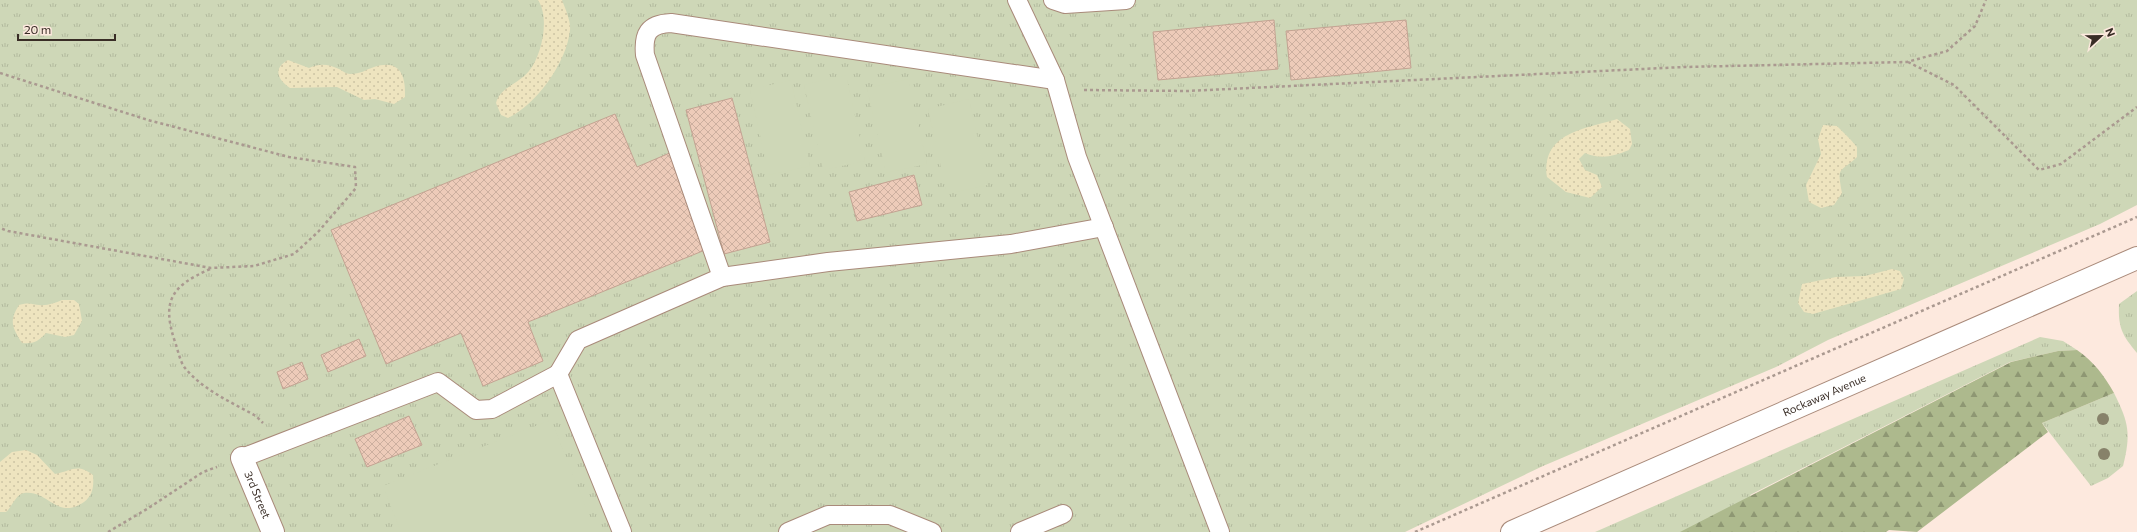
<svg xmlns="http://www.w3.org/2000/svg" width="2137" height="532" font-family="Commissioner,sans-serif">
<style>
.grass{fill:url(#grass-tufts)}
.forest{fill:url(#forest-firs)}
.sand{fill:url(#sand-dots)}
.garden{fill:#ced7b7}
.building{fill:url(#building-cross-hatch);stroke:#c3a392}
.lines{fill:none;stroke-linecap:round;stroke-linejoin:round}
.service-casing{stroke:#a98a7a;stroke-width:20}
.minor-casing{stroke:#a98a7a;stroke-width:24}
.secondary-casing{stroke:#a98a7a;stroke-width:24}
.path{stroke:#aa9990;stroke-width:2.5;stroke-dasharray:3 3;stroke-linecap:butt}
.service{stroke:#fff;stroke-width:18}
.minor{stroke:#fff;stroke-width:22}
.secondary{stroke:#fff;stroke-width:22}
.tree{fill:#87826a}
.labels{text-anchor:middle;stroke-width:3;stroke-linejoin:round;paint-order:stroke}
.street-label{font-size:11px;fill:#392d26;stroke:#fde9de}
</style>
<defs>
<pattern id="grass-tufts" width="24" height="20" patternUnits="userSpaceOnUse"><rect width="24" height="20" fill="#ced7b7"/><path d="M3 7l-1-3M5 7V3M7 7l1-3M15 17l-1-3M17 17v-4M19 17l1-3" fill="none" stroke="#b2b99d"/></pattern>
<pattern id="forest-firs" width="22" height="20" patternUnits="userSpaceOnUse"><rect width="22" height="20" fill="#adb98d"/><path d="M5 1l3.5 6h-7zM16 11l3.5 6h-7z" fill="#8e9773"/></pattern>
<pattern id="sand-dots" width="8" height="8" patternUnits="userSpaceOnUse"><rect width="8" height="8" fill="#eee4bf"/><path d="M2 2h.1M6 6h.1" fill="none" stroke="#cdc4a4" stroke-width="1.8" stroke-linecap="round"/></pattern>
<pattern id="building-cross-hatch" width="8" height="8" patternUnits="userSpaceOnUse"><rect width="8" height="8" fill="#edcbb9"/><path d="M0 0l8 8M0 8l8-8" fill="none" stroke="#ccaf9f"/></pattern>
</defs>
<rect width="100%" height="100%" fill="#fde9de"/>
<g class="grass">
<polygon points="0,0 2137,0 2137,205 2100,224 1828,340 1776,367 1543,466 1405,532 0,532"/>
<path d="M2137 291V353C2122 335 2118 328 2119 304Z"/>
<polygon points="2040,337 2063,341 2077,350 2058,351 2010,362 1750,495 1779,532 1595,532"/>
<path d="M2114 393C2129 423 2131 434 2123 466L2108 478 2091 486 2042 423Z"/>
</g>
<path class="forest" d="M2077 350C2094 362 2104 375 2114 393L2042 423 2048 432 1917 532 1889 530 1886 532H1680L2011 362 2058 351Z"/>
<g class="sand">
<path d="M538 0H562C565 8 571 21 570 30 567 62 536 105 508 118L501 115 496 103C500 87 519 84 529 71 542 55 550 18 538 0Z"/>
<path d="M288 60 309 68C320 63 328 64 339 69 343 71 346 74 350 74 361 74 365 70 374 67 399 59 406 74 405 97L394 104 375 99 364 100 337 87 290 88C277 79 273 68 288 60Z"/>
<path d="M1617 119 1630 129 1632 144 1629 150C1614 156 1601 160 1585 153L1579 159 1585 170 1597 175 1602 187 1590 198 1566 192 1547 177C1541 132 1586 129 1617 119Z"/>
<path d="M1823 125 1837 126 1850 139 1857 147V157C1839 174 1837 165 1842 193L1834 205 1821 208 1809 202 1806 185 1821 154 1818 139Z"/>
<polygon points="1892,269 1900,271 1904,279 1901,289 1813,314 1804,312 1798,303 1802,284 1836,277 1865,276"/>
<path d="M62 300H74L79 304 82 321 74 335 65 337 46 333C38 342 33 344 22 343 12 327 9 321 19 305 30 302 29 304 39 305 47 306 55 303 62 300Z"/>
<path d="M26 450 37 455 55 474C72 471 77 463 93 475 94 486 93 495 84 502 57 521 48 489 24 493 16 494 12 507 6 512H0V462L12 452Z"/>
</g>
<g class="garden">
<polygon points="846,75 865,161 823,170 804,85"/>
<polygon points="908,79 927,164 886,173 867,88"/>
<polygon points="791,80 810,166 769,175 750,90"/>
<polygon points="969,99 988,185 947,194 928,109"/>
<polygon points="551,420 596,532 401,532 383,486"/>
</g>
<g class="building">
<polygon points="1274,20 1278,69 1158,80 1153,32"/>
<polygon points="1406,20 1411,68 1291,80 1286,31"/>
<polygon points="732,98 770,242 724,254 686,110"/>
<polygon points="615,114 637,167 672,152 710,248 528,322 543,361 483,386 461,333 386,364 331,230"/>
<polygon points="914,175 922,205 857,221 849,192"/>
<polygon points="359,339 366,356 328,372 321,355"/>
<polygon points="302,362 308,379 283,389 277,372"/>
<polygon points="409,416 422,445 367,467 355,439"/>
</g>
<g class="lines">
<g class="service-casing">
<g id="service">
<polyline points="1017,0 1055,80 1077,157 1220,532"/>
<polyline points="1053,0 1065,4 1126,0"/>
<path d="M722 277 645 55C643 34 648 24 671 23L1055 80"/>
<polyline points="558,374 578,340 722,277 828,262 1011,244 1104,227"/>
<polyline points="242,458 438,382 476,410 492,409 558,374 622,532"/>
<polyline points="788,532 828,515 890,515 932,532"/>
<polyline points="1020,532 1063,514"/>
</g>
</g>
<g class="minor-casing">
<g id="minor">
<path id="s1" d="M242 458 273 532"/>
</g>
</g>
<g class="secondary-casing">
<g id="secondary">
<path id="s2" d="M1512 532 2137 258"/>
</g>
</g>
<g class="path">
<polyline points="1908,62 1954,85 2039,170 2061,164 2137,107"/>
<polyline points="0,73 148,120 289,157 355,167 356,188 318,232 294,254 254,266 211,268 8,231 0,228"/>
<polyline points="1084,90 1187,91 1684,67 1907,62 1947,51 1975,26 1986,0"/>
<path d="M210 269C172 286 161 300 175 342 178 350 180 362 185 368 203 390 231 402 256 416L263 423"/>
<polyline points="108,532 147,509 203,472 217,467"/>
<polyline points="1415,532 2137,217"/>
</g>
<use href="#service" class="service"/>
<use href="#minor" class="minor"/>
<use href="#secondary" class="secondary"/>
</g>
<g class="tree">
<circle cx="2103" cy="419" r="6"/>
<circle cx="2104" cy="454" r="6"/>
</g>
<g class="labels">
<g class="street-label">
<text dy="4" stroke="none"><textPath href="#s2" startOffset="341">Rockaway Avenue</textPath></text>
<text dy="4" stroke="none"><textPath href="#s1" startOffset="40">3rd Street</textPath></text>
</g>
</g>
<g transform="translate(2101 36) rotate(68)" stroke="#fde9de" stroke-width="3" paint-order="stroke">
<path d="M0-3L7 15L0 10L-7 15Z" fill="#392d26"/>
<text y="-6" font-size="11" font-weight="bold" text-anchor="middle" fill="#392d26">N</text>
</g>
<path d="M18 34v6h97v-6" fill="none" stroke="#392d26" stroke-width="2"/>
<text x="24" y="34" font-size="12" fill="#392d26" stroke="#fde9de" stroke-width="3" paint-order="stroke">20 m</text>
</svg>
